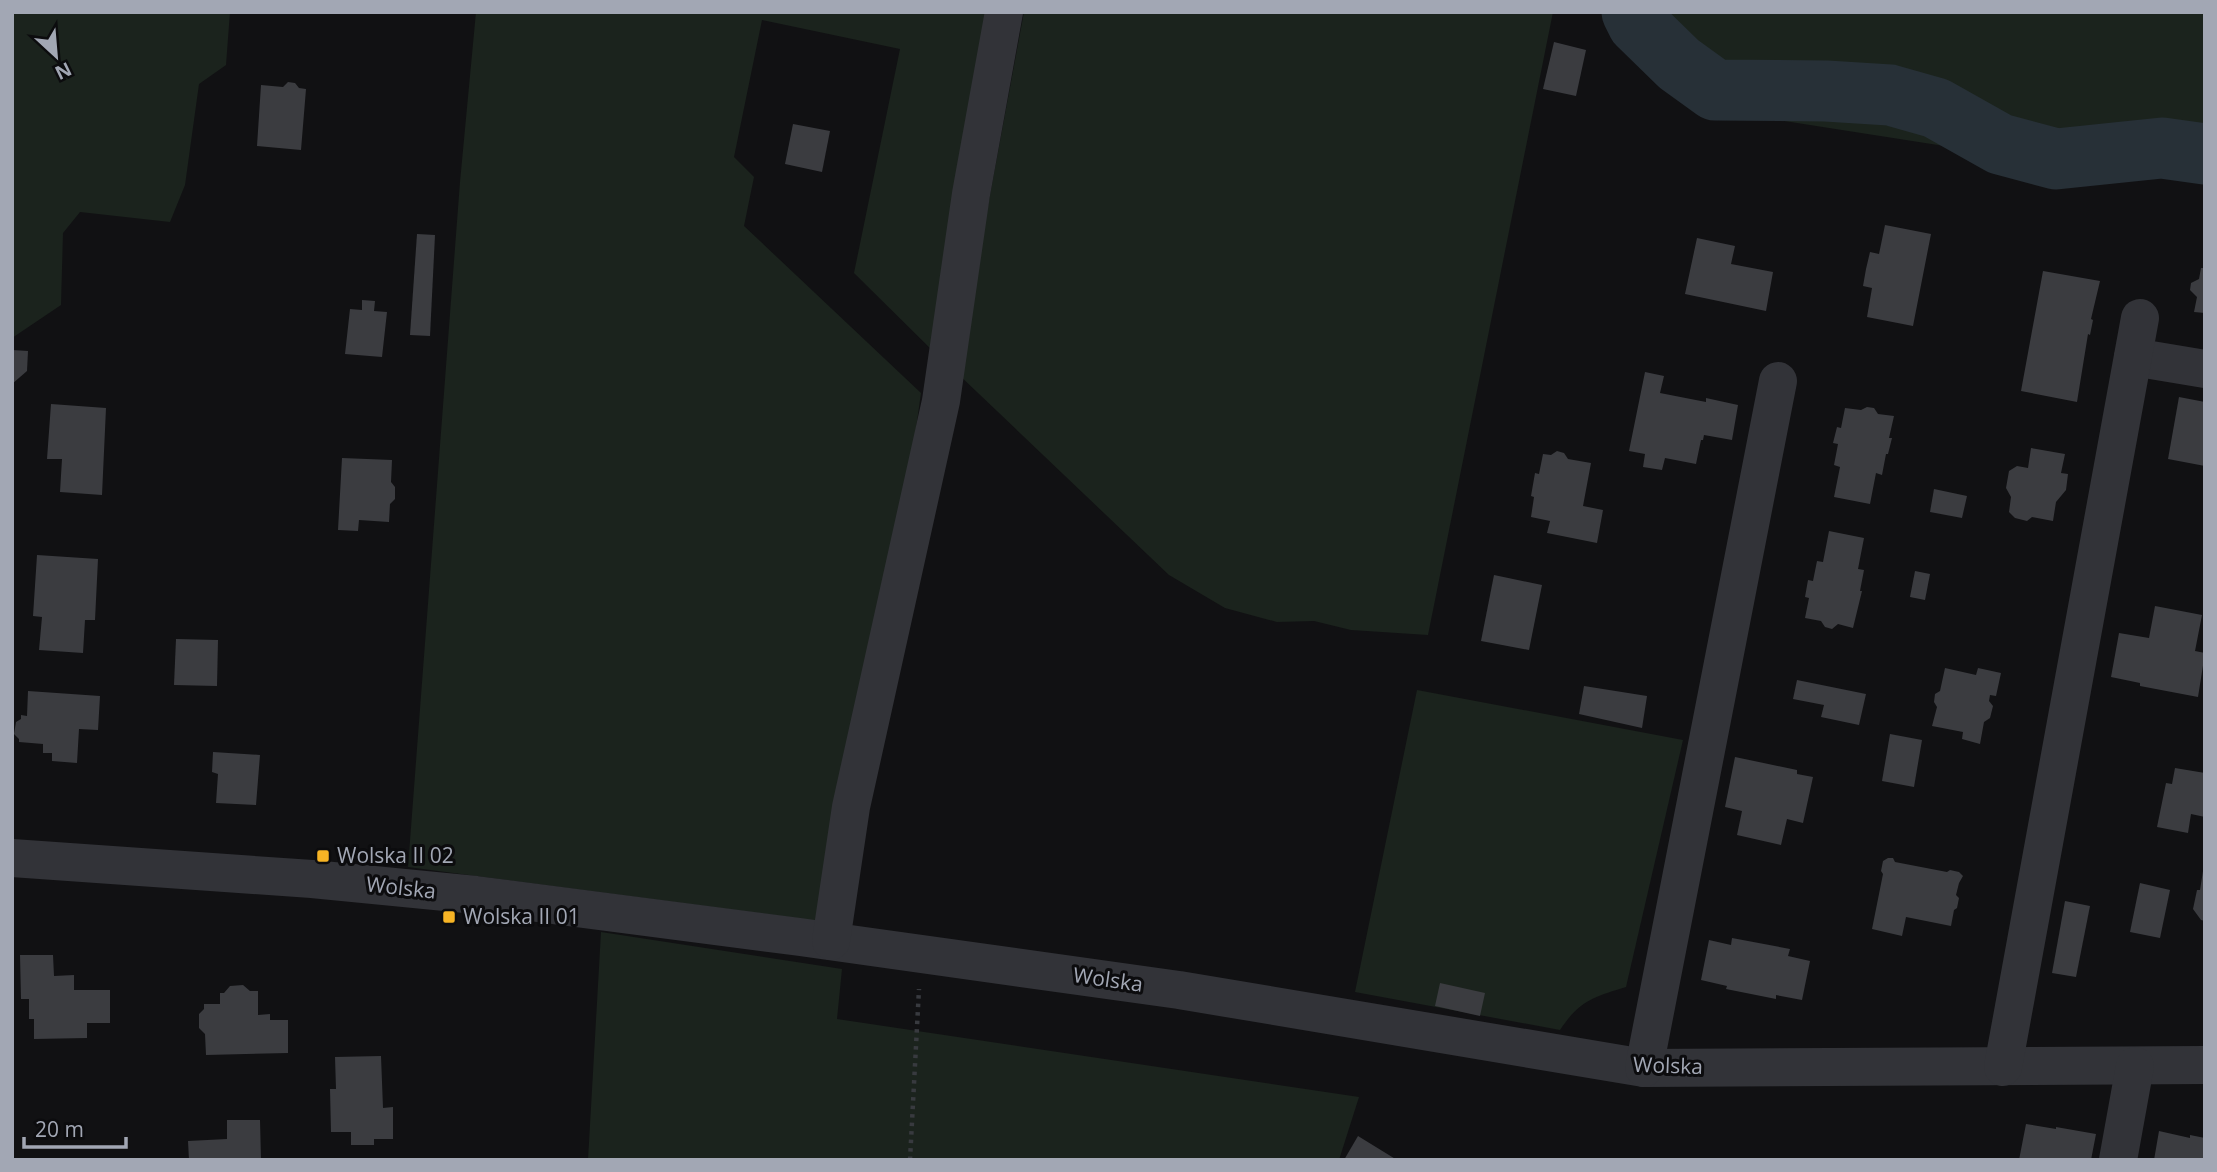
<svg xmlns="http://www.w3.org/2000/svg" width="2217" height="1172" font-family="'Open Sans',sans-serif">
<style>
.green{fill:#1b231d}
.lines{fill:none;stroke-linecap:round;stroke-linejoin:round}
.river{stroke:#273037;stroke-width:61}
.building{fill:#3b3c40}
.path{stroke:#383a3f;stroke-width:4.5;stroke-dasharray:3.5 5;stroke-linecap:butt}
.minor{stroke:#323338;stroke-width:38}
.poi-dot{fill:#f7b425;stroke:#0c0c0e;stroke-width:2.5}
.labels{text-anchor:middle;stroke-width:6;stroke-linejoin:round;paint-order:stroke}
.poi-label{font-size:21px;fill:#a2a7b4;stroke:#0c0c0e;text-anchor:start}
.street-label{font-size:21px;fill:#a2a7b4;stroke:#0c0c0e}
</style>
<rect width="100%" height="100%" fill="#111113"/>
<g class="green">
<polygon points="12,12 230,12 226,65 199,84 185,185 170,222 80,212 63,233 61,305 12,338"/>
<polygon points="476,12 991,12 937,355 854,273 900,49 762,20 734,157 754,177 744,226 921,393 905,506 826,922 408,867 460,182"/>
<polygon points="1024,12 1553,12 1428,635 1351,630 1314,621 1277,622 1225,608 1169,575 957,373"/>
<polygon points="1606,12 2205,12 2205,178 2172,173 2049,174 1957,148 1714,110 1620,40"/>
<path d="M1417 690 1683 740 1626 987C1594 997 1580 1000 1560 1030L1355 992Z"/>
<polygon points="601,932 842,969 837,1019 1359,1097 1339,1160 588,1160"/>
</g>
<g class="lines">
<polyline class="river" points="1632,12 1638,24 1679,64 1715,90 1826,91 1890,95 1936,108 2000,144 2056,159 2162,148 2205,154"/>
</g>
<g class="building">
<polygon points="1554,42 1586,50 1576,96 1543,89"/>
<polygon points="288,82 295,83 299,88 306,89 301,150 257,146 261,85 283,87"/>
<polygon points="793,124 830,131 822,172 785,164"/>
<polygon points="1885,225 1931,234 1913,326 1867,317 1872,288 1863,286 1866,269 1870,252 1879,254"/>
<polygon points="417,234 435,235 430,336 410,335"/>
<polygon points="1697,238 1735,246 1731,264 1773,272 1766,311 1685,294"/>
<polygon points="2201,268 2205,268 2205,313 2194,312 2197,297 2190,290 2191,283 2199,279"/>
<polygon points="2043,271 2100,281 2091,319 2093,320 2090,335 2088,334 2077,402 2021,391"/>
<polygon points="362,300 375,301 374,311 387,312 382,357 345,354 350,309 362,310"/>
<polygon points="12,350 28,351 27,371 12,384"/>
<polygon points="1645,372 1664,376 1660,393 1706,402 1706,398 1738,405 1732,440 1704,435 1703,440 1701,440 1696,464 1665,458 1662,470 1643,467 1645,454 1629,451"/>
<polygon points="2179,397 2205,402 2205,466 2168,459"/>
<polygon points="51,404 106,408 102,495 60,492 62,459 47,459"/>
<polygon points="1867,407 1874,408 1878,414 1894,416 1889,438 1892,438 1888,454 1886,454 1882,475 1876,473 1870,504 1834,497 1840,467 1834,465 1838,444 1833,443 1837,427 1841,428 1845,408 1861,410"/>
<polygon points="2031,448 2065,454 2061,473 2068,474 2066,490 2056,502 2053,521 2032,517 2027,521 2015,518 2009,512 2011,497 2006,488 2009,471 2017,466 2028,468"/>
<polygon points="1557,451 1564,453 1568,459 1591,463 1583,506 1603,510 1597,543 1547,533 1550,521 1531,517 1534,497 1531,496 1535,473 1539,474 1543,454 1551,455"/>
<polygon points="342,458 392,460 391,482 395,487 395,499 390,504 389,522 359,520 358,531 338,530"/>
<polygon points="1934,489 1967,496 1962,518 1930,512"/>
<polygon points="1829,531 1864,538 1858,569 1864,570 1860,591 1862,591 1853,628 1838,624 1832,629 1825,627 1821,621 1805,618 1809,598 1805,597 1808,580 1813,581 1817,561 1823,562"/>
<polygon points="37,555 98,559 95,620 85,620 83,653 39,650 42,617 33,616"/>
<polygon points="1915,571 1930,574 1925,600 1910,597"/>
<polygon points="1494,575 1542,585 1529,650 1481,641"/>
<polygon points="2155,606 2202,615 2195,651 2205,653 2198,697 2140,686 2140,683 2111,677 2119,633 2149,638"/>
<polygon points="176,639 218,640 217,686 174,685"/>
<polygon points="1945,668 1976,675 1978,668 2001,673 1996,696 1990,695 1989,701 1993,706 1990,718 1984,722 1980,744 1962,739 1963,732 1932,726 1937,707 1934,702 1935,694 1940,691"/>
<polygon points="1797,680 1866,694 1859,725 1821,717 1824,705 1793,699"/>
<polygon points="1584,686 1647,696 1642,728 1579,714"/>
<polygon points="28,691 100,696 98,730 79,729 77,763 52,761 52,753 43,753 43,744 19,742 19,739 14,734 16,722 21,719 21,715 27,716"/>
<polygon points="1890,734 1922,740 1914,787 1882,781"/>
<polygon points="213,752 260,755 256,805 216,803 218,774 212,772"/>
<polygon points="1735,757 1797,770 1797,774 1813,777 1803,823 1787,819 1781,845 1737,835 1742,811 1725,807"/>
<polygon points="2175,768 2205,773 2205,817 2191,814 2188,833 2157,827 2166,783 2172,784"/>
<polygon points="1888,858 1893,858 1895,862 1947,872 1950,870 1959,872 1963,876 1959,883 1956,895 1959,898 1957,908 1954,910 1951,926 1906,917 1902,936 1872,929 1883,874 1881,871 1883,861"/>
<polygon points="2203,871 2205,871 2205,921 2201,920 2193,909 2197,890 2200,890"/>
<polygon points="2140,883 2170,890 2160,938 2130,932"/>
<polygon points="2065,901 2090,906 2076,977 2052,973"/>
<polygon points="1732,938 1790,949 1788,956 1810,961 1802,1000 1776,995 1776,999 1726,989 1727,986 1701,980 1709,940 1731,945"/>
<polygon points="20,955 53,955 54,976 74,975 74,990 110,990 110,1023 87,1023 87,1038 34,1039 34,1019 29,1019 29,999 21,999"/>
<polygon points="1440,983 1485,993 1480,1016 1435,1006"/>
<polygon points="243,985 250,991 258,991 258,1015 270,1014 270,1020 288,1020 288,1053 206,1055 205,1034 199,1028 199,1014 204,1009 204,1004 220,1004 220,993 224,993 230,986"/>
<polygon points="381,1056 383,1108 393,1107 393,1139 374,1139 374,1145 351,1145 351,1132 331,1132 330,1089 336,1089 335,1057"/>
<polygon points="227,1120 260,1120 261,1160 189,1160 188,1141 227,1139"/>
<polygon points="2026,1124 2056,1129 2056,1127 2096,1134 2091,1160 2019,1160"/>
<polygon points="2159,1131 2190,1138 2190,1135 2205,1138 2205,1160 2154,1160"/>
<polygon points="1358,1136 1397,1160 1344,1160"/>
</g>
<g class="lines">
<polyline class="path" points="910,1160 919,989"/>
<g class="minor">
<polyline points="2133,357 2205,369"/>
<polyline points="12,858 312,879 476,895 800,937 1179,990 1644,1068 2205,1065"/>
<polyline points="831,941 851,807 941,401 971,194 1004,12"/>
<polyline points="2003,1067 2140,318"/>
<polyline points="1644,1068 1778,381"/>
<polyline points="2118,1160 2135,1066"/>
</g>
</g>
<g class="poi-dot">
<rect x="316" y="849" width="14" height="14" rx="3.5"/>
<rect x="442" y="910" width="14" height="14" rx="3.5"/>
</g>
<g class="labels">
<g class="poi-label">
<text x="337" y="863">Wolska II 02</text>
<text x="463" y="924">Wolska II 01</text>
</g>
<g class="street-label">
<text transform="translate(401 888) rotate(6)" y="7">Wolska</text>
<text transform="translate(1108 980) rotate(8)" y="7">Wolska</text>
<text transform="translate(1668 1066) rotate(2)" y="7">Wolska</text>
</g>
</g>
<rect width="2217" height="1172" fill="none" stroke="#a2a7b4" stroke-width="28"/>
<g transform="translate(56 56) rotate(154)" stroke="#0c0c0e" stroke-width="5" paint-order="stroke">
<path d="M0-5L12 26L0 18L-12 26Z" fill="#a2a7b4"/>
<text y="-10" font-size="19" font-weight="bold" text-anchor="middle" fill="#a2a7b4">N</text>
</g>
<path d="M24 1137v10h102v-10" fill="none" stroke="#a2a7b4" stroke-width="3.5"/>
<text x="35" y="1137" font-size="21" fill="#a2a7b4" stroke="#0c0c0e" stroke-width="5" paint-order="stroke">20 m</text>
</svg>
